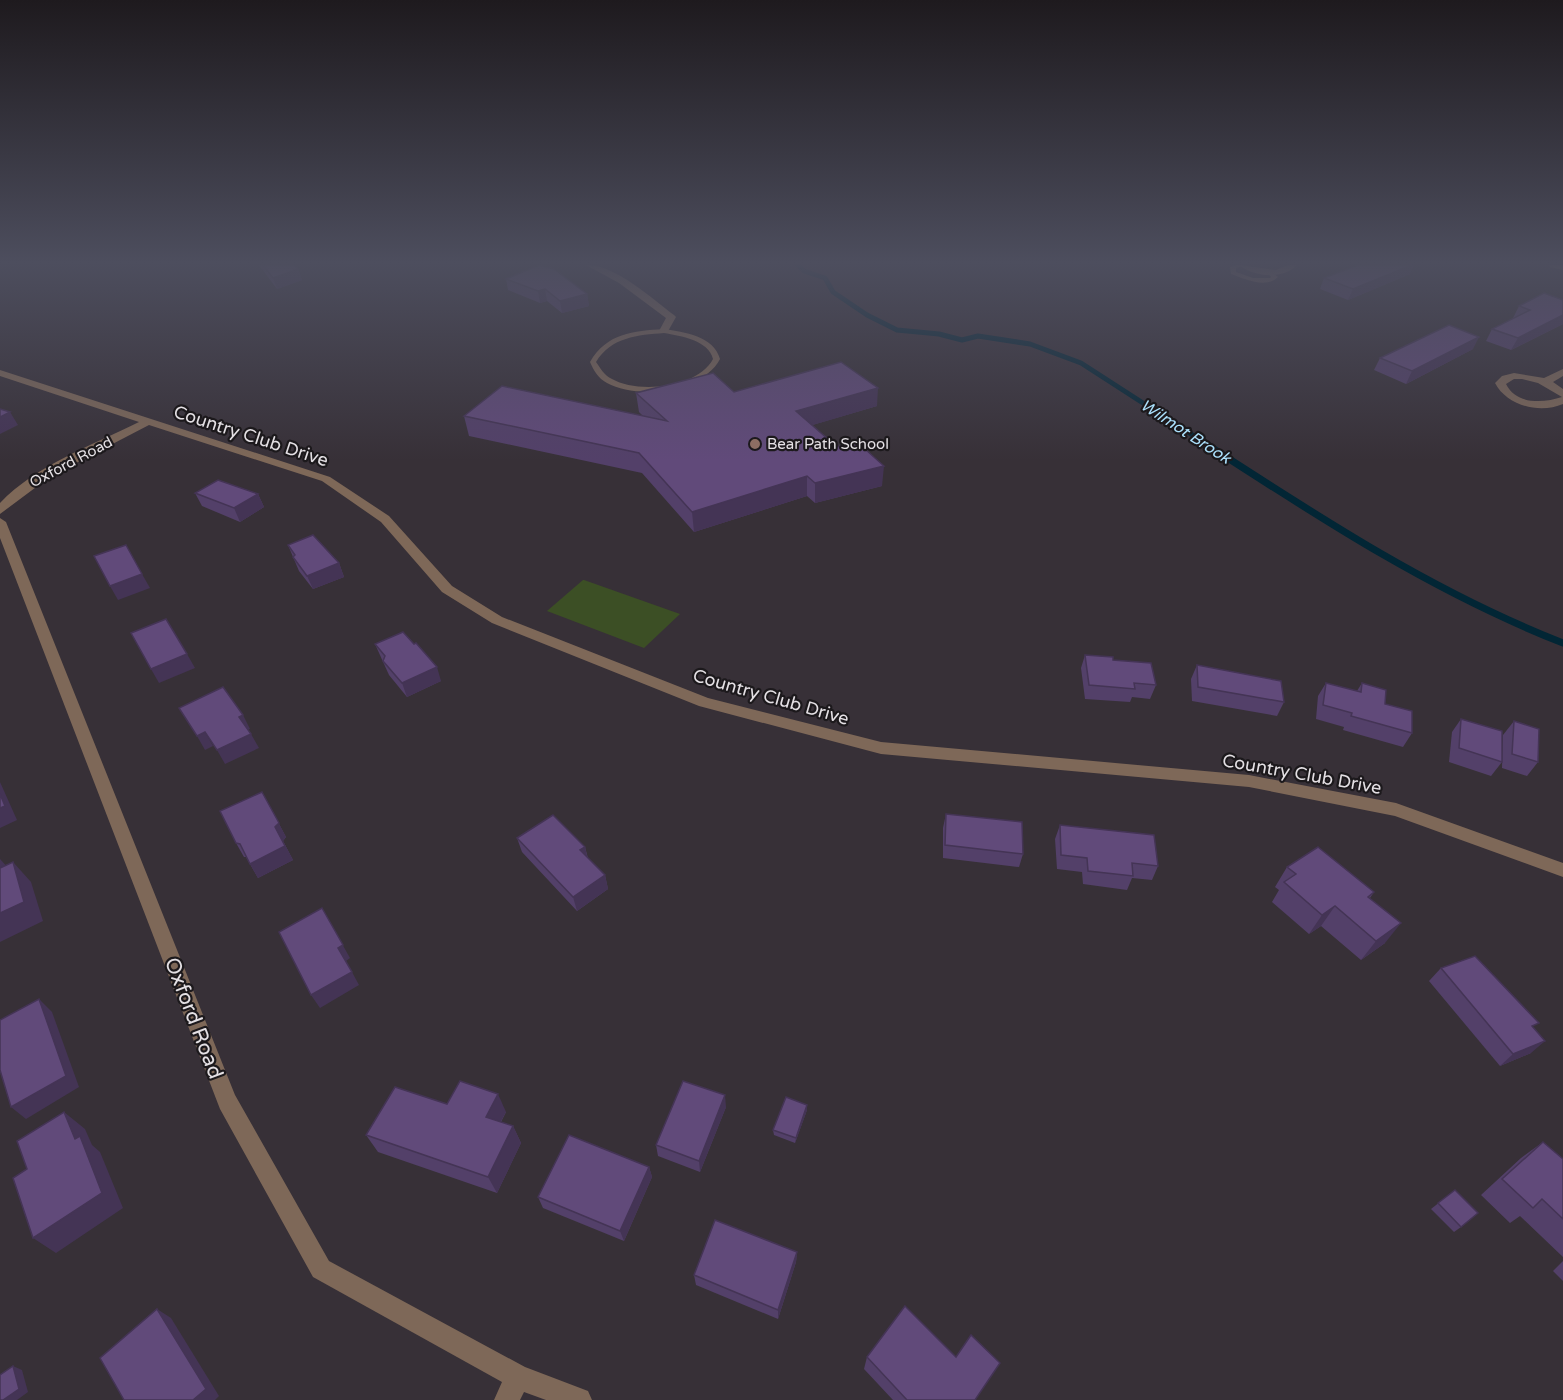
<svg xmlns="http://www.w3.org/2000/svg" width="1563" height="1400" font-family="'Varela Round',sans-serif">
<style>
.green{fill:#3c4f25}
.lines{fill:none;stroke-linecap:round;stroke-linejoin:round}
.stream-far1{stroke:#022635;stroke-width:5}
.stream{stroke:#022635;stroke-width:7}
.lane{fill:#7e6858;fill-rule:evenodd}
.street{fill:#7e6858;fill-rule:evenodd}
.wall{fill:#534069}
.shaded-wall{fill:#443455}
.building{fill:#614a7a;stroke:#443455;stroke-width:1.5}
.education-dot{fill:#8d6e63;stroke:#1c191c;stroke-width:2}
.labels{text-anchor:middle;stroke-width:4.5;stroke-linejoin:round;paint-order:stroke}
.far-poi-label{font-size:15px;fill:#e4e0e4;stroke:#1c191c;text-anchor:start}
.far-street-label{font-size:15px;fill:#e4e0e4;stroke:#1c191c}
.far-water-label{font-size:16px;font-style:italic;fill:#abe0fc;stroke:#1c191c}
.street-label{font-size:18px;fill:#e4e0e4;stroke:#1c191c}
.near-street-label{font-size:21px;fill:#e4e0e4;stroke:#1c191c}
</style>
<rect width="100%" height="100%" fill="#373037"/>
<polygon class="green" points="583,580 584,580 680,614 644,648 547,611"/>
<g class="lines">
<polyline class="stream-far1" points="798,265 804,271 825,278 833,292 867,315 897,330 939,334 962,340 978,336 1030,344 1081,363 1208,445"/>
<path class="stream" d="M1206 444C1320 518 1435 593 1563 643"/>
<g class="lane">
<path d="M1236 265H1245L1236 268V272L1253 278H1270L1271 277 1267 272 1270 270 1278 277C1266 289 1245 279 1231 274L1230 267Z"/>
<path d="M664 329C684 332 714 336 720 359 703 392 638 400 607 383 598 378 594 371 590 362 607 333 633 331 664 329ZM664 333C681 336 708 340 713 359 698 388 638 394 612 379 604 375 601 369 596 362 611 337 638 335 664 333Z"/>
</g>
<g class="street">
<path d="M586 265C613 263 653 299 674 315L676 317 667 333 659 331 666 318 619 283Z"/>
<path d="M1239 265 1276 270 1288 265H1297C1283 280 1254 277 1239 265Z"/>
<polygon points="1549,265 1563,265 1563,270 1550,267"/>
<path d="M1563 369V376L1553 382 1563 389V404C1540 414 1507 406 1495 383L1502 376 1514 373 1544 378ZM1522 379 1538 383 1562 397C1544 403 1516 405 1506 384L1514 379Z"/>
<path d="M0 370 330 477 389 516 452 586 502 617 708 698 881 742 1249 775 1396 803 1563 863V877L1395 816 1249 787 881 754 699 706 492 623 442 592 381 522 322 481 149 425 51 476 0 514V503C36 465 93 445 139 422L0 376Z"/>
<polygon points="0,518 6,522 235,1095 329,1261 525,1367 588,1391 592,1400 546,1400 524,1392 520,1400 494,1400 502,1382 313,1277 220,1109 0,538"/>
</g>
</g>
<g class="wall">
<polygon points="259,265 294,265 298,269 302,280 277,289"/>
<polygon points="1410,274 1348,300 1320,289 1324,278"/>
<polygon points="506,279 587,294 589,306 562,313 547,301 540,303 508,290"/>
<polygon points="1563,300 1563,324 1511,350 1486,341 1492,329 1514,318 1513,318 1519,306"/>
<polygon points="1473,349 1406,384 1374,370 1380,358"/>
<polygon points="734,392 877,406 812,425 882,486 815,503 807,496 694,532 642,473 469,436 464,416 642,415 639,412 636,393"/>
<polygon points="195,493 258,494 264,507 240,522 202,506"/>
<polygon points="288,545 339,563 344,577 313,589 299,571"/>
<polygon points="375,644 441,681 407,697 389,675"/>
<polygon points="1085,655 1113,660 1156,685 1150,699 1132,697 1130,702 1085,699 1081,668"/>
<polygon points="1197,665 1284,702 1277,716 1192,701 1191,679"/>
<polygon points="1326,683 1357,691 1362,683 1385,704 1412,733 1403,747 1343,730 1344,727 1316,719 1318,696"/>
<polygon points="1461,719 1502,762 1491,776 1449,762 1452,732"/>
<polygon points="1514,721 1538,762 1527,776 1502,768 1503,735"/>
<polygon points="262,792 286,837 283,841 293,860 258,878 246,857 244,857 236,843"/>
<polygon points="946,814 1023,854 1019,867 943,858 943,828"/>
<polygon points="1060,825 1158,866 1152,880 1132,878 1127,890 1083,884 1082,872 1057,869 1055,839"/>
<polygon points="517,838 585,847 588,858 605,875 608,889 577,911 522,852"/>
<polygon points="1287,867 1374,892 1370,898 1385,943 1361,960 1321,926 1309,934 1272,902 1279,890 1275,887"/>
<polygon points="1441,968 1533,1028 1531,1053 1500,1066 1429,981"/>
<polygon points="447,1104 506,1112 501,1122 513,1126 521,1143 497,1193 378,1152 366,1135"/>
<polygon points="807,1105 807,1110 795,1143 774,1135 773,1130"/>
<polygon points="726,1107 700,1172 658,1156 656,1145"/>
<polygon points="1543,1142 1563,1159 1563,1257 1520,1216 1510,1223 1481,1195 1521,1158"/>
<polygon points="649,1167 652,1177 624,1241 543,1208 538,1197"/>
<polygon points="1455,1190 1461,1227 1454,1232 1431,1209"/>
<polygon points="797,1252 796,1262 778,1319 696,1285 694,1275"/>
<polygon points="1563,1261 1563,1281 1553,1271"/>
<polygon points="867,1357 975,1400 893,1400 864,1369"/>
</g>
<g class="shaded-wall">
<polygon points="1412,265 1414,265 1410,274 1348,300 1353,289"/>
<polygon points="298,269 302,280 277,289 273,278"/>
<polygon points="545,289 547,301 540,303 538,291"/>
<polygon points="587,294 589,306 562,313 560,301"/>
<polygon points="1563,315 1563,324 1511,350 1518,338"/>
<polygon points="1479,337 1473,349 1406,384 1412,371"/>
<polygon points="878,388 877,406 796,430 796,411"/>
<polygon points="10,412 18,425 0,434 0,417"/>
<polygon points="884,466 882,486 815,503 815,483"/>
<polygon points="807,476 807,496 694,532 692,512"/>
<polygon points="258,494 264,507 240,522 234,508"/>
<polygon points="339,563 344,577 313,589 307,576"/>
<polygon points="142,574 150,588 118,600 110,586"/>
<polygon points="187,654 195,668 159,683 151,669"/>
<polygon points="437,667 441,681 407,697 402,683"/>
<polygon points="243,715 250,729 247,730 239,717"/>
<polygon points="205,732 213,746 205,750 197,736"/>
<polygon points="251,734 259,748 225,764 217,750"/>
<polygon points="0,782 17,820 0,828"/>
<polygon points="262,792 286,837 283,841 293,860 258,878 250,864 275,827"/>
<polygon points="585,847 588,860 580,850"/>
<polygon points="0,859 10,870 0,873"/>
<polygon points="13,862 31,882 43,921 0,942 0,913"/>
<polygon points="605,875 608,889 577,911 573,897"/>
<polygon points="1335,906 1321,926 1309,934 1322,915"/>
<polygon points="322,908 350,958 346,961 359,985 320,1008 311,995"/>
<polygon points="1401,923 1385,943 1361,960 1376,941"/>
<polygon points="39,999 52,1012 79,1087 26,1119 11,1107"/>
<polygon points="1545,1041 1531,1053 1500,1066 1513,1054"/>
<polygon points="498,1094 506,1112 494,1134 486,1117"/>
<polygon points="725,1095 726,1107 700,1172 699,1161"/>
<polygon points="807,1105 807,1110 795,1143 796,1138"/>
<polygon points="64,1112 85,1129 92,1145 100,1152 123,1208 56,1253 33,1238 75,1139"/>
<polygon points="513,1126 521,1143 497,1193 488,1177"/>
<polygon points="649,1167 652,1177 624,1241 620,1231"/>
<polygon points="797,1252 796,1262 778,1319 778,1310"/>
<polygon points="157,1309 171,1318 219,1396 215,1400 193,1400"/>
<polygon points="13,1366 22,1370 28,1392 17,1400 3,1400"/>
</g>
<g class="building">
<polygon points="263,265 294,265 298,269 273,278"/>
<polygon points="539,265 554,269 587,294 560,301 545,289 538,291 506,279"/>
<polygon points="1358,265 1412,265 1353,289 1324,278"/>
<polygon points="1544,293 1563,300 1563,315 1518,338 1492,329 1530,310 1519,306"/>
<polygon points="1449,325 1479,337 1412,371 1380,358"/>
<polygon points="841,362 878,388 796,411 837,447 856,441 884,466 815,483 807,476 692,512 639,453 464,416 502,386 667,421 636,393 713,373 734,392"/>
<polygon points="0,409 10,412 0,417"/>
<polygon points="218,480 258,494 234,508 195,493"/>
<polygon points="313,535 339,563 307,576 293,557 295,555 288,545"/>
<polygon points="126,545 142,574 110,586 94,556"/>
<polygon points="166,619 187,654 151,669 131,633"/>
<polygon points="403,632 414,644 416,643 437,667 402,683 383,661 385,656 375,644"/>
<polygon points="1085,655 1113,657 1113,660 1151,663 1156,685 1134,683 1135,689 1089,685"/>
<polygon points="1197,665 1281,681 1284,702 1198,687"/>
<polygon points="1326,683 1361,692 1362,683 1386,690 1385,704 1412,711 1412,733 1351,716 1352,713 1323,705"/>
<polygon points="223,687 243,715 239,717 251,734 217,750 205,732 197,736 179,708"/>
<polygon points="1461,719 1502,731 1502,762 1459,748"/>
<polygon points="1514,721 1539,729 1538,762 1512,754"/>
<polygon points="262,792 279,823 275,827 285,846 250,864 240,844 236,843 220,811"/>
<polygon points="0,794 5,806 0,808"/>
<polygon points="946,814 1022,822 1023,854 945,845"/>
<polygon points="553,815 585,847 580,850 605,875 573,897 517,838"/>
<polygon points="1060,825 1154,835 1158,866 1132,863 1133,876 1088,871 1087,858 1061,855"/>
<polygon points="1318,847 1374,892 1368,897 1401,923 1376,941 1335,906 1322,915 1284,882 1296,874 1287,867"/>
<polygon points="13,862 24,902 0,913 0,868"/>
<polygon points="322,908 343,945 338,948 352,972 311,995 279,932"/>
<polygon points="1475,956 1539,1023 1532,1026 1545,1041 1513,1054 1441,968"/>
<polygon points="39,999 66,1076 11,1107 0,1070 0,1020"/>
<polygon points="460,1081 498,1094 486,1117 513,1126 488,1177 366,1135 395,1087 447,1104"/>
<polygon points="683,1081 725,1095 699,1161 656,1145"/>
<polygon points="786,1097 807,1105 796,1138 773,1130"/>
<polygon points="64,1112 75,1139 80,1136 102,1193 33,1238 13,1178 27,1169 17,1141"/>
<polygon points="569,1135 649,1167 620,1231 538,1197"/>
<polygon points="1543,1142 1563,1159 1563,1219 1542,1199 1533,1208 1502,1179"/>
<polygon points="1455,1190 1478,1213 1461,1227 1438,1203"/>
<polygon points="715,1220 797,1252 778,1310 694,1275"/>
<polygon points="905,1306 956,1357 971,1335 1000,1363 975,1400 907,1400 867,1357"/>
<polygon points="157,1309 206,1389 193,1400 124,1400 100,1358"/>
<polygon points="13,1366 19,1389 3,1400 0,1400 0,1375"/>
</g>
<linearGradient id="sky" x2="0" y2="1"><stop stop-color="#1e1a1e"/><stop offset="0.57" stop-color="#4d4e5e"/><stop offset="1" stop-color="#4d4e5e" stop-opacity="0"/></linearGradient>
<rect width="1563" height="461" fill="url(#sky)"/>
<circle class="education-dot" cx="755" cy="444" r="6"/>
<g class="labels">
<g class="far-poi-label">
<text x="767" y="449">Bear Path School</text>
</g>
<g class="far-street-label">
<text transform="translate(71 462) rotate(-28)" y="5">Oxford Road</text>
</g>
<g class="far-water-label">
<text transform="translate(1186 431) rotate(33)" y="6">Wilmot Brook</text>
</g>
<g class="street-label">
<text transform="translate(251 436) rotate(18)" y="6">Country Club Drive</text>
<text transform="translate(771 697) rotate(16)" y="6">Country Club Drive</text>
<text transform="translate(1302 774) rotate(10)" y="6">Country Club Drive</text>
</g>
<g class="near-street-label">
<text transform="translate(194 1018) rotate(69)" y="7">Oxford Road</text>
</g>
</g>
</svg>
